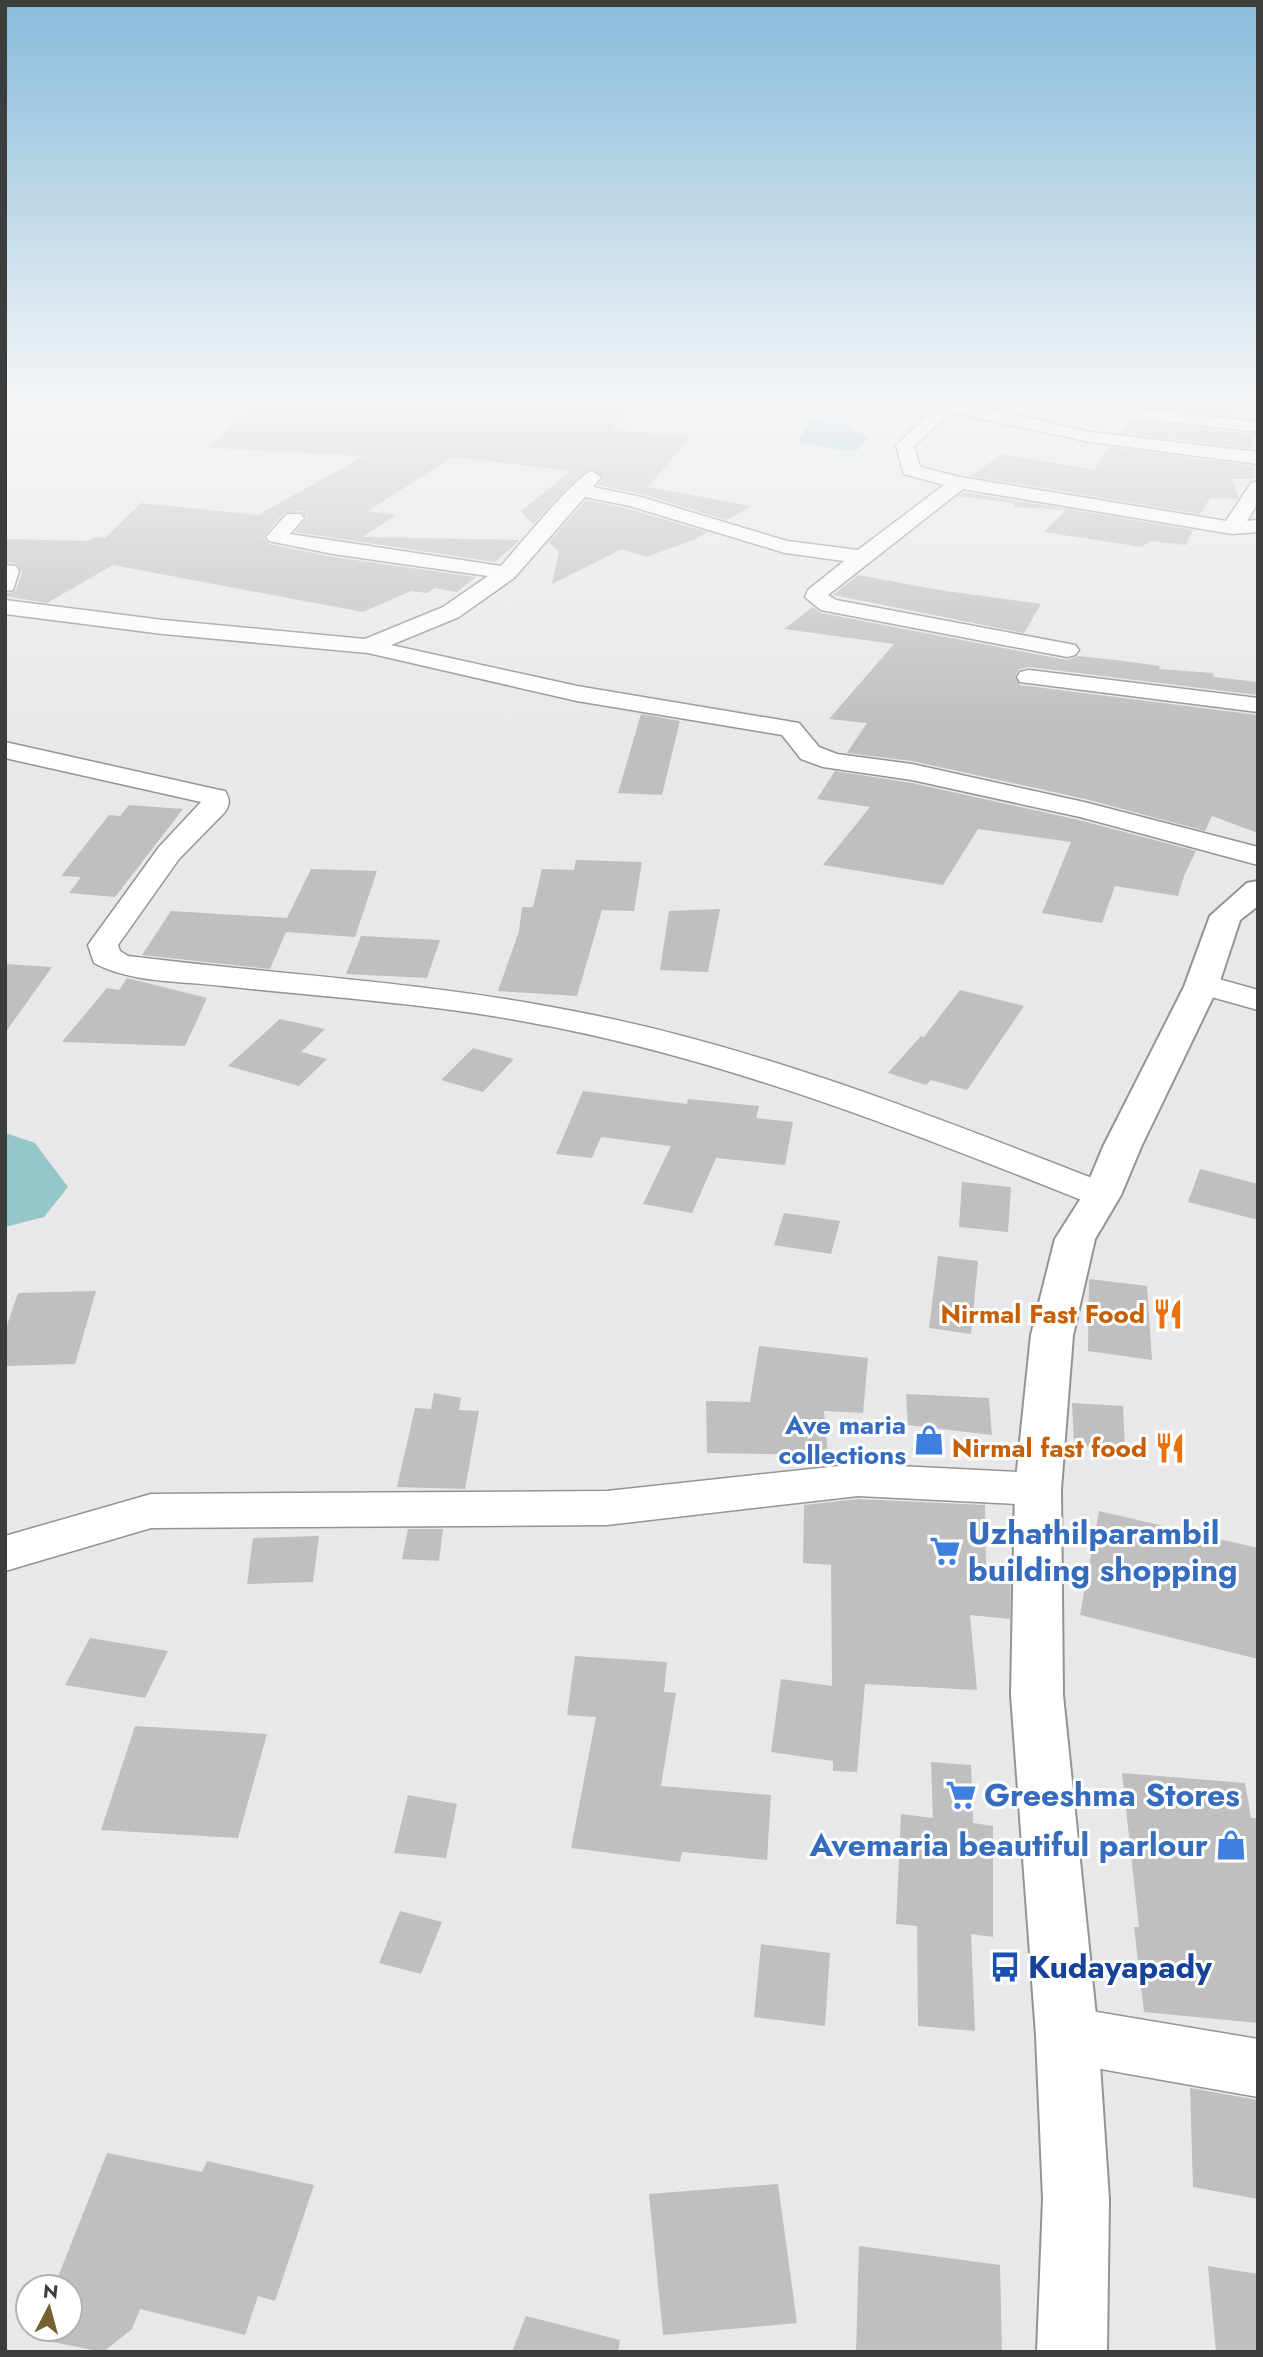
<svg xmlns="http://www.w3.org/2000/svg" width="1263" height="2357" font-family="Jost,sans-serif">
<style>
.built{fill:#dbdee8}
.water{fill:#95c6c8}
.building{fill:#bfbfc2}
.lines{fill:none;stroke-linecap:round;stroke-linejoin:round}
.street-casing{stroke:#939496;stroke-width:3}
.secondary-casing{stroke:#939496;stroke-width:4}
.street{fill:#fff;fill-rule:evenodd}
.secondary{fill:#fff;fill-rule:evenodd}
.labels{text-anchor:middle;stroke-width:6;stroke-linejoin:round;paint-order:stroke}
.food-label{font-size:26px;font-weight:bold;fill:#c56008;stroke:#fff;text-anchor:end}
.shop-label{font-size:26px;font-weight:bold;fill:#366cbe;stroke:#fff;text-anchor:end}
.near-shop-label{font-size:32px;font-weight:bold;fill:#366cbe;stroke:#fff;text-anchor:start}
.near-transit-label{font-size:32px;font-weight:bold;fill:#164399;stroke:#fff;text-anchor:start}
</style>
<rect width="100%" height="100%" fill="#e7e8ea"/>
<polygon class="built" points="1016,396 1258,396 1258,425 1016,398"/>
<g class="water">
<polygon points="810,422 852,425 854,432 868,436 858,450 841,450 797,442"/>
<polygon points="5,1133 35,1143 68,1187 44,1217 5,1227"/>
</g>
<g class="building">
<polygon points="265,396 570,396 559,405 625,408 612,430 691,436 648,487 752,506 727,520 642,494 598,485 604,477 591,469 572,483 533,524 521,511 571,471 452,457 368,511 396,515 363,537 520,540 495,562 295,532 307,518 301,511 285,512 263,537 268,544 333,557 476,577 457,592 435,588 427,593 411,591 363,612 113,565 47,603 5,596 5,594 16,591 22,572 16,563 5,562 5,539 87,541 95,537 105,538 141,503 258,515 364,456 208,448"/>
<polygon points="1140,396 1209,396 1204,409 1234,412 1232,416 1130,406 1129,403 1137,403"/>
<polygon points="1130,420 1251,434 1252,449 1121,433"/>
<polygon points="1110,447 1253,466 1254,479 1232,479 1239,497 1237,499 1210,498 1200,514 970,476 1003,454 1094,470"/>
<polygon points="964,492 1193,530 1186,545 1150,541 1142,547 1044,532 1066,510 1014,507 1014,503 958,496"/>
<polygon points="586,500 629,509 707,532 696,539 646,557 622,549 552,584 559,552 549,542"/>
<polygon points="858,575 939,590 1041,604 1024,633 833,595"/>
<polygon points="813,607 821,613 1067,660 1078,656 1116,660 1160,666 1159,669 1213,673 1214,677 1258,682 1258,695 1029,667 1019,669 1015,676 1020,685 1258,715 1258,833 1212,816 1205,831 1085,799 912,761 847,753 867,723 829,719 894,644 784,629"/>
<polygon points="641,714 680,721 662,795 618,793"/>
<polygon points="835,771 912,783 1079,820 1196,851 1184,876 1178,896 1115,886 1102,923 1042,913 1071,842 978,829 943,885 823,865 870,807 817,799"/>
<polygon points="129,805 183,809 115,897 69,893 81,877 61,876 109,815 120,816"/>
<polygon points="576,860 642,862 634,911 602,910 577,996 498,991 519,931 522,907 533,907 542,869 574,870"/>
<polygon points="311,869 377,871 355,937 286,932 270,969 142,955 171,911 287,918"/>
<polygon points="720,909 708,972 660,970 669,911"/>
<polygon points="361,936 440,940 427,978 346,974"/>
<polygon points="5,964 52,967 5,1033"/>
<polygon points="127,978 207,998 185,1046 62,1042 107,988 119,990"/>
<polygon points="960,990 1024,1006 967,1090 931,1080 926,1085 888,1073 921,1036 924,1037"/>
<polygon points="280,1019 325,1029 301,1052 327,1059 299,1086 228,1066"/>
<polygon points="473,1048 514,1059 483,1092 441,1080"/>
<polygon points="583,1091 687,1104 688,1099 759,1106 756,1118 793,1122 785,1165 716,1158 692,1213 643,1204 671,1146 601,1137 592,1158 556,1154"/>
<polygon points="1200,1169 1258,1184 1258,1220 1188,1202"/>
<polygon points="962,1182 1011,1187 1008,1232 959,1227"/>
<polygon points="784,1213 840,1221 831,1254 774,1245"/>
<polygon points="938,1256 978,1261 971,1334 929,1328"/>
<polygon points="1089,1279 1147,1286 1152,1360 1088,1351"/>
<polygon points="96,1291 75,1364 5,1366 5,1331 18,1293"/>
<polygon points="759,1346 868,1358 863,1413 824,1411 828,1455 707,1453 706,1401 750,1402"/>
<polygon points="434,1393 461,1398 459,1410 479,1411 465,1489 397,1487 415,1408 431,1409"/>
<polygon points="906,1394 989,1398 992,1435 908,1425"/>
<polygon points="1072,1403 1123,1406 1125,1451 1074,1445"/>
<polygon points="858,1499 985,1505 986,1571 1011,1574 1010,1619 970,1615 977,1690 865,1684 857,1772 833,1771 833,1761 771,1752 781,1679 832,1686 831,1565 803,1563 804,1505"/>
<polygon points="1099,1511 1258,1548 1258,1659 1080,1615"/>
<polygon points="408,1529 443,1529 439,1561 402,1559"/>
<polygon points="319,1536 313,1582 247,1584 253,1538"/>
<polygon points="90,1638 168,1651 145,1698 65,1685"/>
<polygon points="575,1656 667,1662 664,1692 676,1693 661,1786 771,1795 767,1860 682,1852 680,1862 571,1848 596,1717 567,1715"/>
<polygon points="135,1726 267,1734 238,1838 101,1830"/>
<polygon points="931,1762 971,1765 973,1823 993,1826 993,1937 971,1934 975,2031 918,2026 917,1926 896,1924 901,1814 933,1818"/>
<polygon points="1122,1773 1245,1783 1251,1818 1258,1818 1258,2023 1144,2012 1134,1927 1139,1927"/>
<polygon points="408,1795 457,1804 446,1858 394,1853"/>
<polygon points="400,1911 442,1922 421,1974 379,1963"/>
<polygon points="761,1944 830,1953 825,2026 754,2017"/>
<polygon points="1190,2088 1258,2100 1258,2199 1193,2187"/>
<polygon points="107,2153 202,2172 207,2161 314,2185 275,2301 258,2296 245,2335 140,2309 132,2329 103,2352 33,2338 37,2329 70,2329 70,2287 54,2287"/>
<polygon points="778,2184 797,2323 663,2335 649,2194"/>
<polygon points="859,2246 1000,2265 1002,2352 856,2352"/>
<polygon points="1208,2266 1258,2274 1258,2352 1216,2352"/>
<polygon points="526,2316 620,2340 618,2352 512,2352"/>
</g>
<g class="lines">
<g class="street-casing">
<g id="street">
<path d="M894 396H925L949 400 1090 432 1258 452V464L1090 442 951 412 914 446 920 467 960 477 1226 521 1251 483 1258 481V503L1247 521 1258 520V532L1232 534 963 489 828 595 836 600 1075 645 1079 650 1075 655 1067 657 821 610 805 597 808 590 844 561 785 553 630 506 585 497 514 578 459 617 391 645 577 686 799 723 819 747 837 754 912 764 1084 802 1258 847V865L1080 817 912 780 823 767 801 759 782 735 577 701 368 653 163 634 5 614V600L163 620 365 639 443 607 488 576 333 554 269 541 266 537 287 514H301L304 518 290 534 501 566C517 548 576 475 592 471L601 477 593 487 641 497 787 541 858 550 944 485 904 474 896 445 935 408 896 400Z"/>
<polygon points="1132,408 1258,422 1258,432 1126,417 1123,413"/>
<polygon points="5,565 16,566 19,571 13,590 5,591"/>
<polygon points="1029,670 1258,698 1258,712 1020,682 1017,677 1020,672"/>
<path d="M5 742 215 789 225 791C230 799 230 804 225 812L179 859 118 945 120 951 128 956C278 975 430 982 578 1012 764 1048 940 1119 1115 1187L1121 1195 1115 1203 1102 1206 1089 1203C905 1130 722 1057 527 1022 427 1003 324 997 223 986 181 981 131 983 94 963L88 945 159 847 201 802 5 758Z"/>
<polygon points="1201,974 1258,990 1258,1010 1190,991 1185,984 1190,977"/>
<polygon points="858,1464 1038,1473 1054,1477 1060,1489 1054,1501 1038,1505 858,1496 607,1525 151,1528 5,1571 5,1536 151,1494 607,1491"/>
<polygon points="1067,2007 1258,2039 1258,2097 1067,2063 1046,2055 1038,2035 1046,2015"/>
</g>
</g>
<g class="secondary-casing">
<polygon id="secondary" points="1258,881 1258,906 1240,920 1218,987 1141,1147 1121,1195 1095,1239 1073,1335 1061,1489 1063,1695 1098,2035 1109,2199 1107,2352 1037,2352 1043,2199 1036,2035 1011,1695 1015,1489 1031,1335 1055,1239 1083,1195 1103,1147 1184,987 1210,916 1247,883"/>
</g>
<use href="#street" class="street"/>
<use href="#secondary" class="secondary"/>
</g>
<linearGradient id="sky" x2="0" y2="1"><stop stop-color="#87bbdb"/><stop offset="0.55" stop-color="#f4f5f6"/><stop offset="1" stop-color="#f4f5f6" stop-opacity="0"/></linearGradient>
<rect width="1263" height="726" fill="url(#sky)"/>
<defs>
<g id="restaurant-bare" transform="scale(2.415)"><path d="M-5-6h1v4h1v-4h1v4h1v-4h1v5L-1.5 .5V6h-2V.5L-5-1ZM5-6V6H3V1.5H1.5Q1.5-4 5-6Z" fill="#e8710a" stroke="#fff" stroke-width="2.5" paint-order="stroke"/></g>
<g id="shop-bare" transform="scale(2.415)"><path d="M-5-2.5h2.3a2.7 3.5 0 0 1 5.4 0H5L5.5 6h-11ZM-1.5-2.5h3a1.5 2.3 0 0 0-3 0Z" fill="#3f7fe0" stroke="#fff" stroke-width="2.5" paint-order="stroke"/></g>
<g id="supermarket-bare" transform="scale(2.415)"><path d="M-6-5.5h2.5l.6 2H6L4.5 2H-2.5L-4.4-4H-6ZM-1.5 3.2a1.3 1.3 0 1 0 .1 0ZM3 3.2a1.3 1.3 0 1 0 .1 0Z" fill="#3f7fe0" stroke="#fff" stroke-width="2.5" paint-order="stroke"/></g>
<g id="bus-bare" transform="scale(2.415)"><path d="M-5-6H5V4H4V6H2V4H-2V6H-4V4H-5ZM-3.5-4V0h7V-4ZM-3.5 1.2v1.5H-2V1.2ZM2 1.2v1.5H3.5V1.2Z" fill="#1a4fb4" stroke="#fff" stroke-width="2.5" paint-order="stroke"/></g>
</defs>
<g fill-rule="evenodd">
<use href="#restaurant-bare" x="1168" y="1314"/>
<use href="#shop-bare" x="929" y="1440"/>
<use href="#restaurant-bare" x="1170" y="1448"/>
<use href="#supermarket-bare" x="945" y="1551"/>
<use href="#supermarket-bare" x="961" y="1795"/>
<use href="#shop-bare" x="1231" y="1845"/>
<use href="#bus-bare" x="1005" y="1967"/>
</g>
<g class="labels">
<g class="food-label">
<text x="1145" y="1323">Nirmal Fast Food</text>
<text x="1147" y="1457">Nirmal fast food</text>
</g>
<g class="shop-label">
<text x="906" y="1434">Ave maria<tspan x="906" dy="30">collections</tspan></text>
</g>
<g class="near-shop-label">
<text x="968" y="1544">Uzhathilparambil<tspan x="968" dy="37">building shopping</tspan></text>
<text x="984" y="1806">Greeshma Stores</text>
<text x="1208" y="1856" text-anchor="end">Avemaria beautiful parlour</text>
</g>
<g class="near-transit-label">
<text x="1028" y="1978">Kudayapady</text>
</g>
</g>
<rect width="1263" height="2357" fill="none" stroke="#3c3d3d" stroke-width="14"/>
<g transform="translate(49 2308) rotate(6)"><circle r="33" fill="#ffffff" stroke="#b1b1b1" stroke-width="2"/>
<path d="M0-5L12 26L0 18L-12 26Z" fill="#776131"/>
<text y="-10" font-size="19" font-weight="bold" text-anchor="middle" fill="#3c3d3d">N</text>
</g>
</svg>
